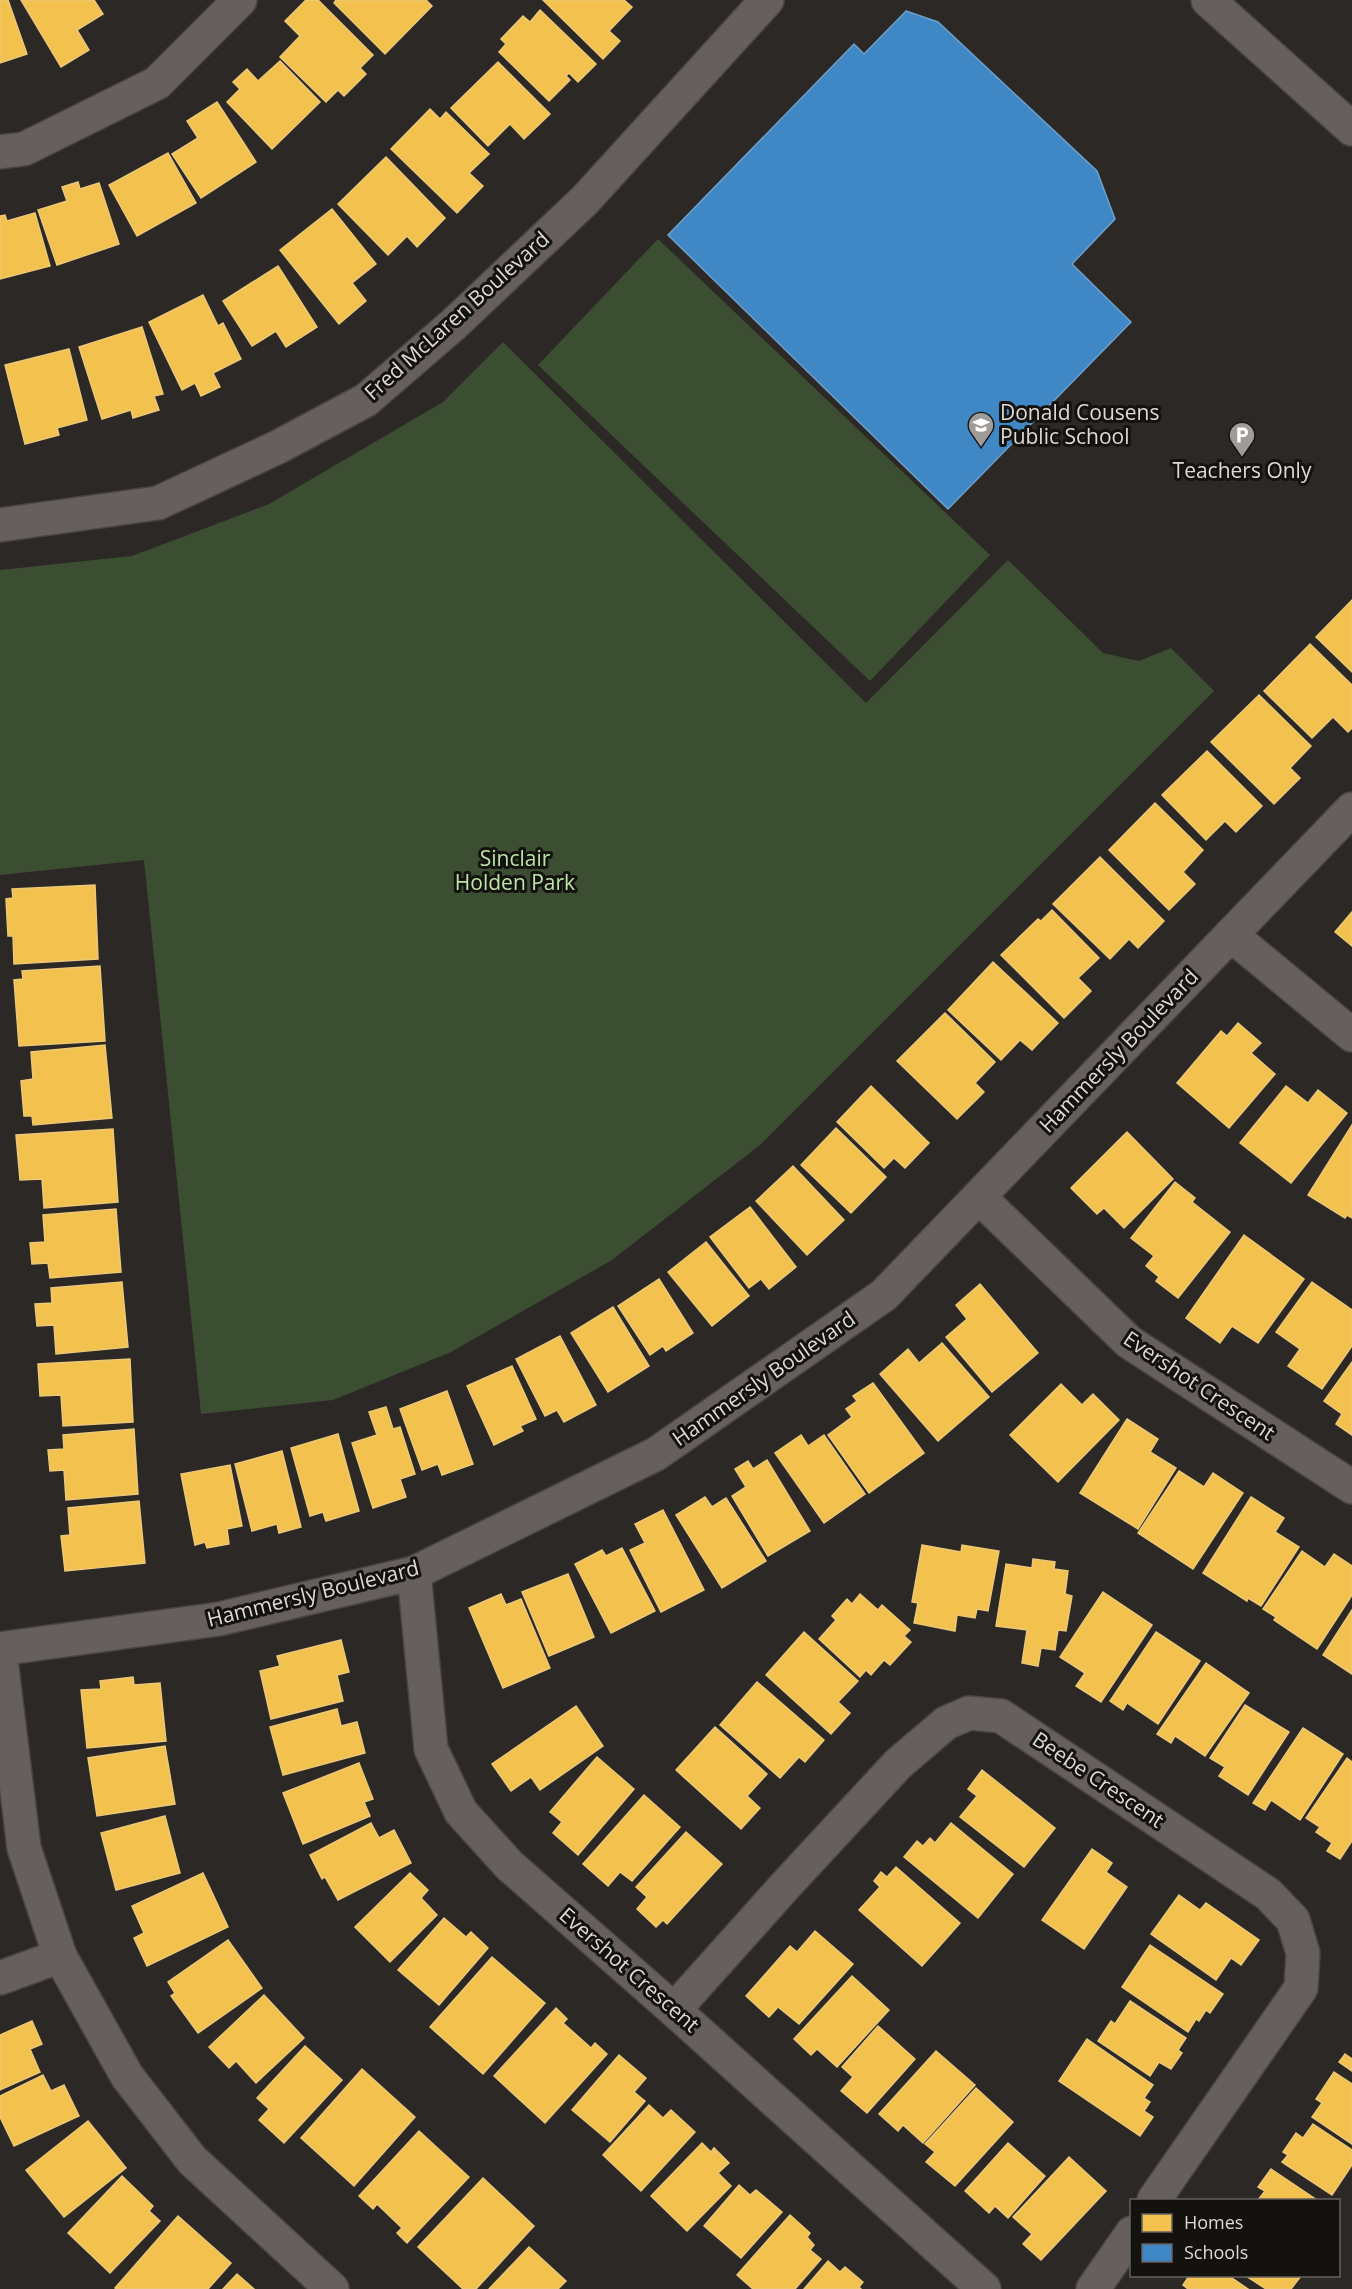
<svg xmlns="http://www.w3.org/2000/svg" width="1352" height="2289" font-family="'Open Sans',sans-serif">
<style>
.green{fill:#3c4e31}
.homes{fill:#f2c14e;stroke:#ecc877;stroke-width:1.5}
.schools{fill:#3f88c5;stroke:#6ea0ca;stroke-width:1.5}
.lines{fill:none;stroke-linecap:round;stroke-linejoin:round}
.minor-casing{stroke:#474443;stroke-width:36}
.minor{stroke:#665f5e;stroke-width:33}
.labels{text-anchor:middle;stroke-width:6;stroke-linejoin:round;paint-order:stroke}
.street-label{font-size:21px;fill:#ddd9d6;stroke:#14120f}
.poi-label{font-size:21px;fill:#ddd9d6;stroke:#14120f;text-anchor:start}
.park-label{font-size:21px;fill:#bbe5a5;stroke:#14120f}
</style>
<rect width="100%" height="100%" fill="#2b2826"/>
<g class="green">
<polygon points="658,239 990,555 870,681 538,365"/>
<polygon points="503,342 866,703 1008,560 1103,653 1139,661 1171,648 1214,691 760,1145 612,1260 451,1352 333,1400 201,1414 144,860 0,875 0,570 132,556 269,504 443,402"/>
</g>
<g class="homes">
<polygon points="0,0 8,0 27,54 0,63"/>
<polygon points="21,0 94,0 103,14 77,30 89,50 61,67"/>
<polygon points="306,0 318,0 373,55 360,68 366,74 344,96 338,90 326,102 280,57 300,36 285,21"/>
<polygon points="336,0 426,0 432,6 385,54 334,3"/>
<polygon points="543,0 624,0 632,7 609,31 620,41 603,59"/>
<polygon points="540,10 596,64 578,82 569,73 566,76 570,80 549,101 499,52 506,44 501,39 523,16 530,22"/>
<polygon points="280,61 320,102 272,149 227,102 240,89 233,82 247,69 258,81"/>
<polygon points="498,62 550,114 524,139 510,124 488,146 451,108"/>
<polygon points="217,102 256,162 201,198 172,154 198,138 187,121"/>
<polygon points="430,109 440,119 446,112 489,154 469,173 483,186 457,213 391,149"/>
<polygon points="168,153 196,203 137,236 109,185"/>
<polygon points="386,157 445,218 417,247 407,236 388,255 338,204"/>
<polygon points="78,182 80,189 99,183 119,244 57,265 38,210 67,201 62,187"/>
<polygon points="332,209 376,264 352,283 366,301 339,324 280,250"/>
<polygon points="35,213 50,266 0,279 0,216 5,215 7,221"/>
<polygon points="278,266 317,327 286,347 276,331 252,346 223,301"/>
<polygon points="203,295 218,326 223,323 241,359 213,373 220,387 201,396 195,383 182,390 149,322"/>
<polygon points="142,327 163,394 154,396 159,410 133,418 131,410 102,419 79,347"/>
<polygon points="69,349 87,420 57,428 59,435 25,444 5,365"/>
<polygon points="1352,600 1352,672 1316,637"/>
<polygon points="1310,644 1352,685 1352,728 1348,732 1333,717 1312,738 1264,691"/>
<polygon points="1259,695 1311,746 1290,768 1300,778 1274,804 1211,742"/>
<polygon points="1207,751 1262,806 1236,832 1225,821 1206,840 1162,795"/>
<polygon points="1155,803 1203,850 1183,872 1195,884 1169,910 1109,850"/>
<polygon points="1100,857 1164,921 1138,948 1129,939 1110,959 1053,904"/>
<polygon points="95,885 98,959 14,964 13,936 8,936 6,899 13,898 12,889"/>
<polygon points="1052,910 1099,958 1078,978 1091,991 1064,1018 1001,955 1038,919 1041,921"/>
<polygon points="1352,912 1352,946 1335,932"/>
<polygon points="993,962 1058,1023 1032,1050 1020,1040 1001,1060 948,1010"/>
<polygon points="100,966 105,1041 19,1046 14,980 23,979 22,971"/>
<polygon points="945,1013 995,1062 975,1083 984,1092 957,1119 897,1061"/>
<polygon points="1238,1023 1261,1043 1251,1053 1275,1074 1229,1128 1177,1083 1221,1031 1227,1036"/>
<polygon points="105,1045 112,1118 33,1125 32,1116 24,1116 21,1081 33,1079 31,1052"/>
<polygon points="871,1086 929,1143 905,1168 894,1158 884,1168 837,1122"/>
<polygon points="1286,1086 1308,1103 1318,1090 1347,1113 1291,1183 1240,1143"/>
<polygon points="1352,1125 1352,1218 1347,1215 1345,1218 1308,1195"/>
<polygon points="836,1128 886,1177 851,1213 801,1165"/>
<polygon points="113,1129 118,1202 44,1208 42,1179 20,1180 16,1135"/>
<polygon points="1127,1132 1173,1179 1124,1228 1104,1208 1097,1214 1071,1188"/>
<polygon points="793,1166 844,1220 807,1255 756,1201"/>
<polygon points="1175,1182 1195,1198 1192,1202 1230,1232 1178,1298 1156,1281 1159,1277 1146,1266 1154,1256 1131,1238"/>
<polygon points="750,1207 796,1267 769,1289 761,1279 749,1288 710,1237"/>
<polygon points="116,1209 121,1272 50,1278 48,1263 32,1264 30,1243 45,1242 43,1215"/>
<polygon points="1244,1235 1304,1279 1258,1343 1232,1326 1220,1343 1186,1318"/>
<polygon points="706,1242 749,1296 712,1326 668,1272"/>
<polygon points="659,1279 693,1333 666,1351 663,1346 650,1355 618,1306"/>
<polygon points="122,1282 128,1347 56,1354 54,1325 37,1326 35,1304 52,1303 51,1288"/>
<polygon points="1312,1282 1352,1310 1352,1346 1322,1389 1288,1366 1300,1349 1276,1332"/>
<polygon points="980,1284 1038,1353 992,1392 946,1337 967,1319 956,1305"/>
<polygon points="613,1307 649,1366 608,1392 571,1333"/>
<polygon points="560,1336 596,1405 564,1422 557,1410 545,1416 516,1359"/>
<polygon points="942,1343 989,1397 938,1441 880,1374 908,1349 919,1363"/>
<polygon points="130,1359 133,1422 63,1426 61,1395 40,1396 38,1364"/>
<polygon points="1352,1362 1352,1435 1336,1424 1342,1414 1324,1401"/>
<polygon points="512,1366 536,1419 520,1426 523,1431 494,1445 467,1386"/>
<polygon points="873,1383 924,1453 869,1493 828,1435 852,1417 846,1409 857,1401 853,1396"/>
<polygon points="1061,1384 1082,1405 1093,1394 1119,1420 1058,1482 1010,1435"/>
<polygon points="447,1391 473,1464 442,1475 438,1464 422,1470 400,1409"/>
<polygon points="386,1407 393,1429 400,1427 415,1474 400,1479 406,1497 373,1508 352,1443 377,1435 369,1412"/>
<polygon points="1127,1419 1158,1439 1150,1452 1176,1468 1138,1529 1080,1493"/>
<polygon points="134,1429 138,1494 66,1500 64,1470 50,1471 48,1450 64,1449 63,1435"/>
<polygon points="338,1434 359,1511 326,1521 323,1512 310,1516 291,1448"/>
<polygon points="801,1435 808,1446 824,1435 865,1494 824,1523 775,1453"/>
<polygon points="282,1451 301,1527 279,1533 277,1524 252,1531 235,1464"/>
<polygon points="767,1460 810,1531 768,1556 732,1496 746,1487 735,1469 748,1461 753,1469"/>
<polygon points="230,1465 242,1526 227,1529 229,1544 207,1548 205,1542 195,1545 181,1474"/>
<polygon points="1179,1471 1204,1487 1213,1473 1243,1493 1193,1569 1138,1533"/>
<polygon points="705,1497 712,1507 726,1498 766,1561 722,1588 676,1515"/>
<polygon points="1251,1497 1284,1518 1275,1532 1299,1547 1261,1606 1248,1598 1247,1601 1203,1573"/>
<polygon points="139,1501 145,1563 65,1571 61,1536 70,1535 68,1508"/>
<polygon points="663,1510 704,1590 661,1612 630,1550 645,1543 635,1524"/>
<polygon points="922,1545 961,1552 962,1545 999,1551 988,1611 977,1609 975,1618 957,1615 955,1631 914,1623 918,1603 912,1602"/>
<polygon points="622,1548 655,1611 611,1633 575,1564 602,1550 606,1556"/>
<polygon points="1302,1551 1325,1567 1334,1554 1352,1566 1352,1595 1317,1649 1274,1620 1276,1617 1263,1609"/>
<polygon points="1033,1559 1055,1562 1054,1569 1068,1571 1065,1594 1072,1596 1066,1631 1058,1630 1055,1650 1041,1648 1038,1666 1022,1663 1027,1630 996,1626 1006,1564 1032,1568"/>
<polygon points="568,1574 594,1637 549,1656 522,1592"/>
<polygon points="1103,1592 1152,1625 1101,1702 1076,1686 1085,1673 1060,1657"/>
<polygon points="501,1594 506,1605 521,1599 550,1668 503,1688 469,1608"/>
<polygon points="860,1594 878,1610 882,1605 910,1630 904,1636 911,1642 890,1665 884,1660 871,1675 866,1670 860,1677 819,1639 836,1620 832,1616 847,1599 852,1604"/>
<polygon points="1352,1610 1352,1674 1323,1655"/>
<polygon points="804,1632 858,1681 838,1702 850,1713 831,1734 766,1675"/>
<polygon points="1156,1632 1200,1661 1158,1724 1127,1703 1123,1710 1110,1701"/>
<polygon points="341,1640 349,1672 337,1675 343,1701 271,1719 260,1671 280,1666 277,1656"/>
<polygon points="1206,1663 1249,1693 1205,1756 1175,1736 1171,1743 1157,1734"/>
<polygon points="133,1677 134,1685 160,1683 166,1741 87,1748 81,1690 101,1689 100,1681"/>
<polygon points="757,1682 824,1740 805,1762 799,1757 780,1778 720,1725"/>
<polygon points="1245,1705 1289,1732 1248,1795 1219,1776 1225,1767 1210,1758"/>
<polygon points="576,1706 603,1746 540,1790 531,1777 511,1791 492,1764"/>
<polygon points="337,1709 341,1726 357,1722 365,1753 283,1775 270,1727"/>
<polygon points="715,1727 767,1774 747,1796 760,1808 741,1829 676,1770"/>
<polygon points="1303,1728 1343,1754 1300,1820 1271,1800 1265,1810 1253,1803"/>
<polygon points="165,1746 175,1804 97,1816 88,1758"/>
<polygon points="597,1757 634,1789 578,1855 553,1833 562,1822 550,1812"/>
<polygon points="1347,1758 1352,1762 1352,1841 1340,1859 1327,1851 1332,1843 1316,1832 1320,1827 1306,1818"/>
<polygon points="359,1763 373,1799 364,1802 370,1816 303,1844 283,1793"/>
<polygon points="982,1770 1055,1828 1024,1867 960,1817 977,1796 968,1789"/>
<polygon points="644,1795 680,1827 632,1881 620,1872 608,1886 583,1864"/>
<polygon points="165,1816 180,1873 116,1890 101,1833"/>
<polygon points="371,1823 379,1838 394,1830 411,1863 338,1900 325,1877 322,1879 310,1855"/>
<polygon points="951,1823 1013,1874 978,1918 904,1857 917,1841 923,1846 930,1838 935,1843"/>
<polygon points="686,1832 722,1864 667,1924 663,1920 656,1927 637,1909 647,1897 636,1887"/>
<polygon points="1092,1849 1112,1863 1106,1872 1127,1887 1084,1949 1042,1920"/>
<polygon points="896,1867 960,1923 922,1966 859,1910 880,1887 874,1881 881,1872 887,1877"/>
<polygon points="203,1873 228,1927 147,1966 134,1938 144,1933 132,1906"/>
<polygon points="410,1873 428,1890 421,1898 437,1915 390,1962 355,1927"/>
<polygon points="1179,1895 1200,1910 1206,1903 1259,1940 1241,1965 1231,1958 1216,1980 1151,1934"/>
<polygon points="444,1918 466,1937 471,1932 488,1948 439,2005 398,1970"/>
<polygon points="815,1931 853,1964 799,2024 778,2007 769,2017 746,1996 790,1946 797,1952"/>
<polygon points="228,1940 262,1988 198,2033 171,1996 175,1993 168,1982"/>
<polygon points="1150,1945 1223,1994 1210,2013 1206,2010 1199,2021 1196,2019 1188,2032 1122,1987"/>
<polygon points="492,1957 545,2003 483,2074 430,2027"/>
<polygon points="852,1976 889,2010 837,2067 817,2049 811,2055 794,2039"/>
<polygon points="264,1995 304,2038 256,2083 236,2061 229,2068 209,2047"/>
<polygon points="1130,2001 1186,2038 1178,2050 1182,2053 1171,2069 1159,2062 1150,2076 1098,2041 1111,2021 1115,2024"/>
<polygon points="556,2008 567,2019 563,2023 591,2048 595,2043 607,2054 545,2123 494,2076"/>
<polygon points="32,2021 42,2044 30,2049 40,2072 0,2090 0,2035"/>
<polygon points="878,2026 915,2059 867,2113 841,2091 853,2077 842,2067"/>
<polygon points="1087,2039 1153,2085 1144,2098 1150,2102 1144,2111 1153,2117 1140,2136 1059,2081"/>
<polygon points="305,2046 342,2080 284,2143 259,2120 269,2109 257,2098"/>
<polygon points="936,2051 975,2085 923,2143 903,2125 898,2131 879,2114"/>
<polygon points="1345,2054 1352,2059 1352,2071 1339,2062"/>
<polygon points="619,2055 646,2078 634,2092 645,2101 610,2142 572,2110"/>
<polygon points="362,2069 415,2117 354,2186 301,2138"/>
<polygon points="1334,2072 1352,2084 1352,2144 1312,2117 1322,2103 1316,2099"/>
<polygon points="43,2075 51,2091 64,2085 79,2116 14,2146 0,2117 0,2096"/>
<polygon points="976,2088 1013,2122 955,2186 926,2162 935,2152 925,2144"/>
<polygon points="649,2105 663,2118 671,2110 695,2132 641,2191 603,2155"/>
<polygon points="88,2121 126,2168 64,2217 26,2170"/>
<polygon points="1313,2124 1352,2150 1352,2165 1332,2195 1282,2162 1288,2155 1283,2152 1296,2133 1303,2138"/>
<polygon points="419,2131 469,2177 407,2243 397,2233 402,2228 377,2204 373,2209 359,2196"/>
<polygon points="702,2143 711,2152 714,2148 729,2163 718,2173 731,2186 687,2231 651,2196"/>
<polygon points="1008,2143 1045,2176 1008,2218 995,2206 989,2213 965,2191"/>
<polygon points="1069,2157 1106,2191 1041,2260 1023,2244 1032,2234 1013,2217"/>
<polygon points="1271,2169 1317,2200 1258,2200 1265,2191 1258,2187"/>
<polygon points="122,2176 153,2206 149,2211 160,2221 110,2273 68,2233"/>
<polygon points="483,2178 534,2226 476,2289 463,2289 418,2247"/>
<polygon points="739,2185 750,2195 756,2190 782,2212 741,2258 704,2226"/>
<polygon points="790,2215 810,2233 807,2237 814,2245 810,2250 821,2259 795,2289 753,2289 737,2275"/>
<polygon points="178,2216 231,2263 208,2289 116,2289 115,2288"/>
<polygon points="529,2247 566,2281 558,2289 489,2289"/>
<polygon points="828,2261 840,2272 845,2267 863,2282 859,2287 861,2289 804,2289"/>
<polygon points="237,2274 254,2289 223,2289"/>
<polygon points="1189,2276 1229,2276 1248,2289 1188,2289 1183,2285"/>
<polygon points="1246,2276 1301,2276 1291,2289 1266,2289"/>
</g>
<polygon class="schools" points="906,11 938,22 1097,171 1115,219 1072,264 1131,322 948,509 668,235 854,44 864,54"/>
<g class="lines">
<g class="minor-casing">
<g id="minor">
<polyline points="1208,0 1352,129"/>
<polyline points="0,152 24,149 157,83 240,0"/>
<polyline points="0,525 158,503 278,447 366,400 454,324 585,200 767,0"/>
<polyline points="1231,935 1352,1035"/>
<polyline points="979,1197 1129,1342 1352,1487"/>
<polyline points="414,1573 431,1749 461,1812 509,1865 674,2010 984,2289"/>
<polyline points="0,1649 219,1619 414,1573 656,1454 884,1295 1352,809"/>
<polyline points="0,1652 24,1848 60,1956 127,2076 192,2160 332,2289"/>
<polyline points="0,1978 60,1956"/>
<polyline points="674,2010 785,1886 898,1764 946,1723 969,1713 1001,1716 1268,1894 1293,1920 1303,1953 1301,1988 1154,2200"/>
<polyline points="1093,2289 1132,2233"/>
</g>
</g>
<use href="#minor" class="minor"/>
</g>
<defs>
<g id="school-pin" transform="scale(1.35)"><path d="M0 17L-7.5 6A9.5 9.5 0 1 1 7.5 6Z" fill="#9f9b98" stroke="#14120f"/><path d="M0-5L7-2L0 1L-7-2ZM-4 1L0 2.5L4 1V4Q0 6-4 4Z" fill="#fff"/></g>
<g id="parking-pin" transform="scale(1.35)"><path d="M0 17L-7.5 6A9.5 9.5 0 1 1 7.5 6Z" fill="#9f9b98" stroke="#14120f"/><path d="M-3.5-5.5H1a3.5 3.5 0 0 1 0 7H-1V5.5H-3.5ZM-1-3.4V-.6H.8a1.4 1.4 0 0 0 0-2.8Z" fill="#fff"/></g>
</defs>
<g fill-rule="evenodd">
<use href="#school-pin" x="981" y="425"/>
<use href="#parking-pin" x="1242" y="435"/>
</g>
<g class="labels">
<g class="street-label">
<text transform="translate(457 316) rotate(-42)" y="7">Fred McLaren Boulevard</text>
<text transform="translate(1119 1051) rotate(-46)" y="7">Hammersly Boulevard</text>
<text transform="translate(764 1379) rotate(-35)" y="7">Hammersly Boulevard</text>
<text transform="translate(1199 1386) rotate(34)" y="7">Evershot Crescent</text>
<text transform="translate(313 1594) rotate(-14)" y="7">Hammersly Boulevard</text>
<text transform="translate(1098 1780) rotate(34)" y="7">Beebe Crescent</text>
<text transform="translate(629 1970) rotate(41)" y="7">Evershot Crescent</text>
</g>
<g class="poi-label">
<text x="1000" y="420">Donald Cousens<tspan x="1000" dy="24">Public School</tspan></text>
<text x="1242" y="478" text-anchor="middle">Teachers Only</text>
</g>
<g class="park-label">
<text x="515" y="866">Sinclair<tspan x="515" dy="24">Holden Park</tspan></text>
</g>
</g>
<rect x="1130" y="2199" width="210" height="78" fill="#14120f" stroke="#64625f" stroke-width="1.5"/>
<rect x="1142" y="2214" width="30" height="18" fill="#f2c14e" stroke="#64625f" stroke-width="1.5"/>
<text x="1184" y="2229" font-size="18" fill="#ddd9d6">Homes</text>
<rect x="1142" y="2244" width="30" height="18" fill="#3f88c5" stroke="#64625f" stroke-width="1.5"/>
<text x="1184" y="2259" font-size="18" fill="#ddd9d6">Schools</text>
</svg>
